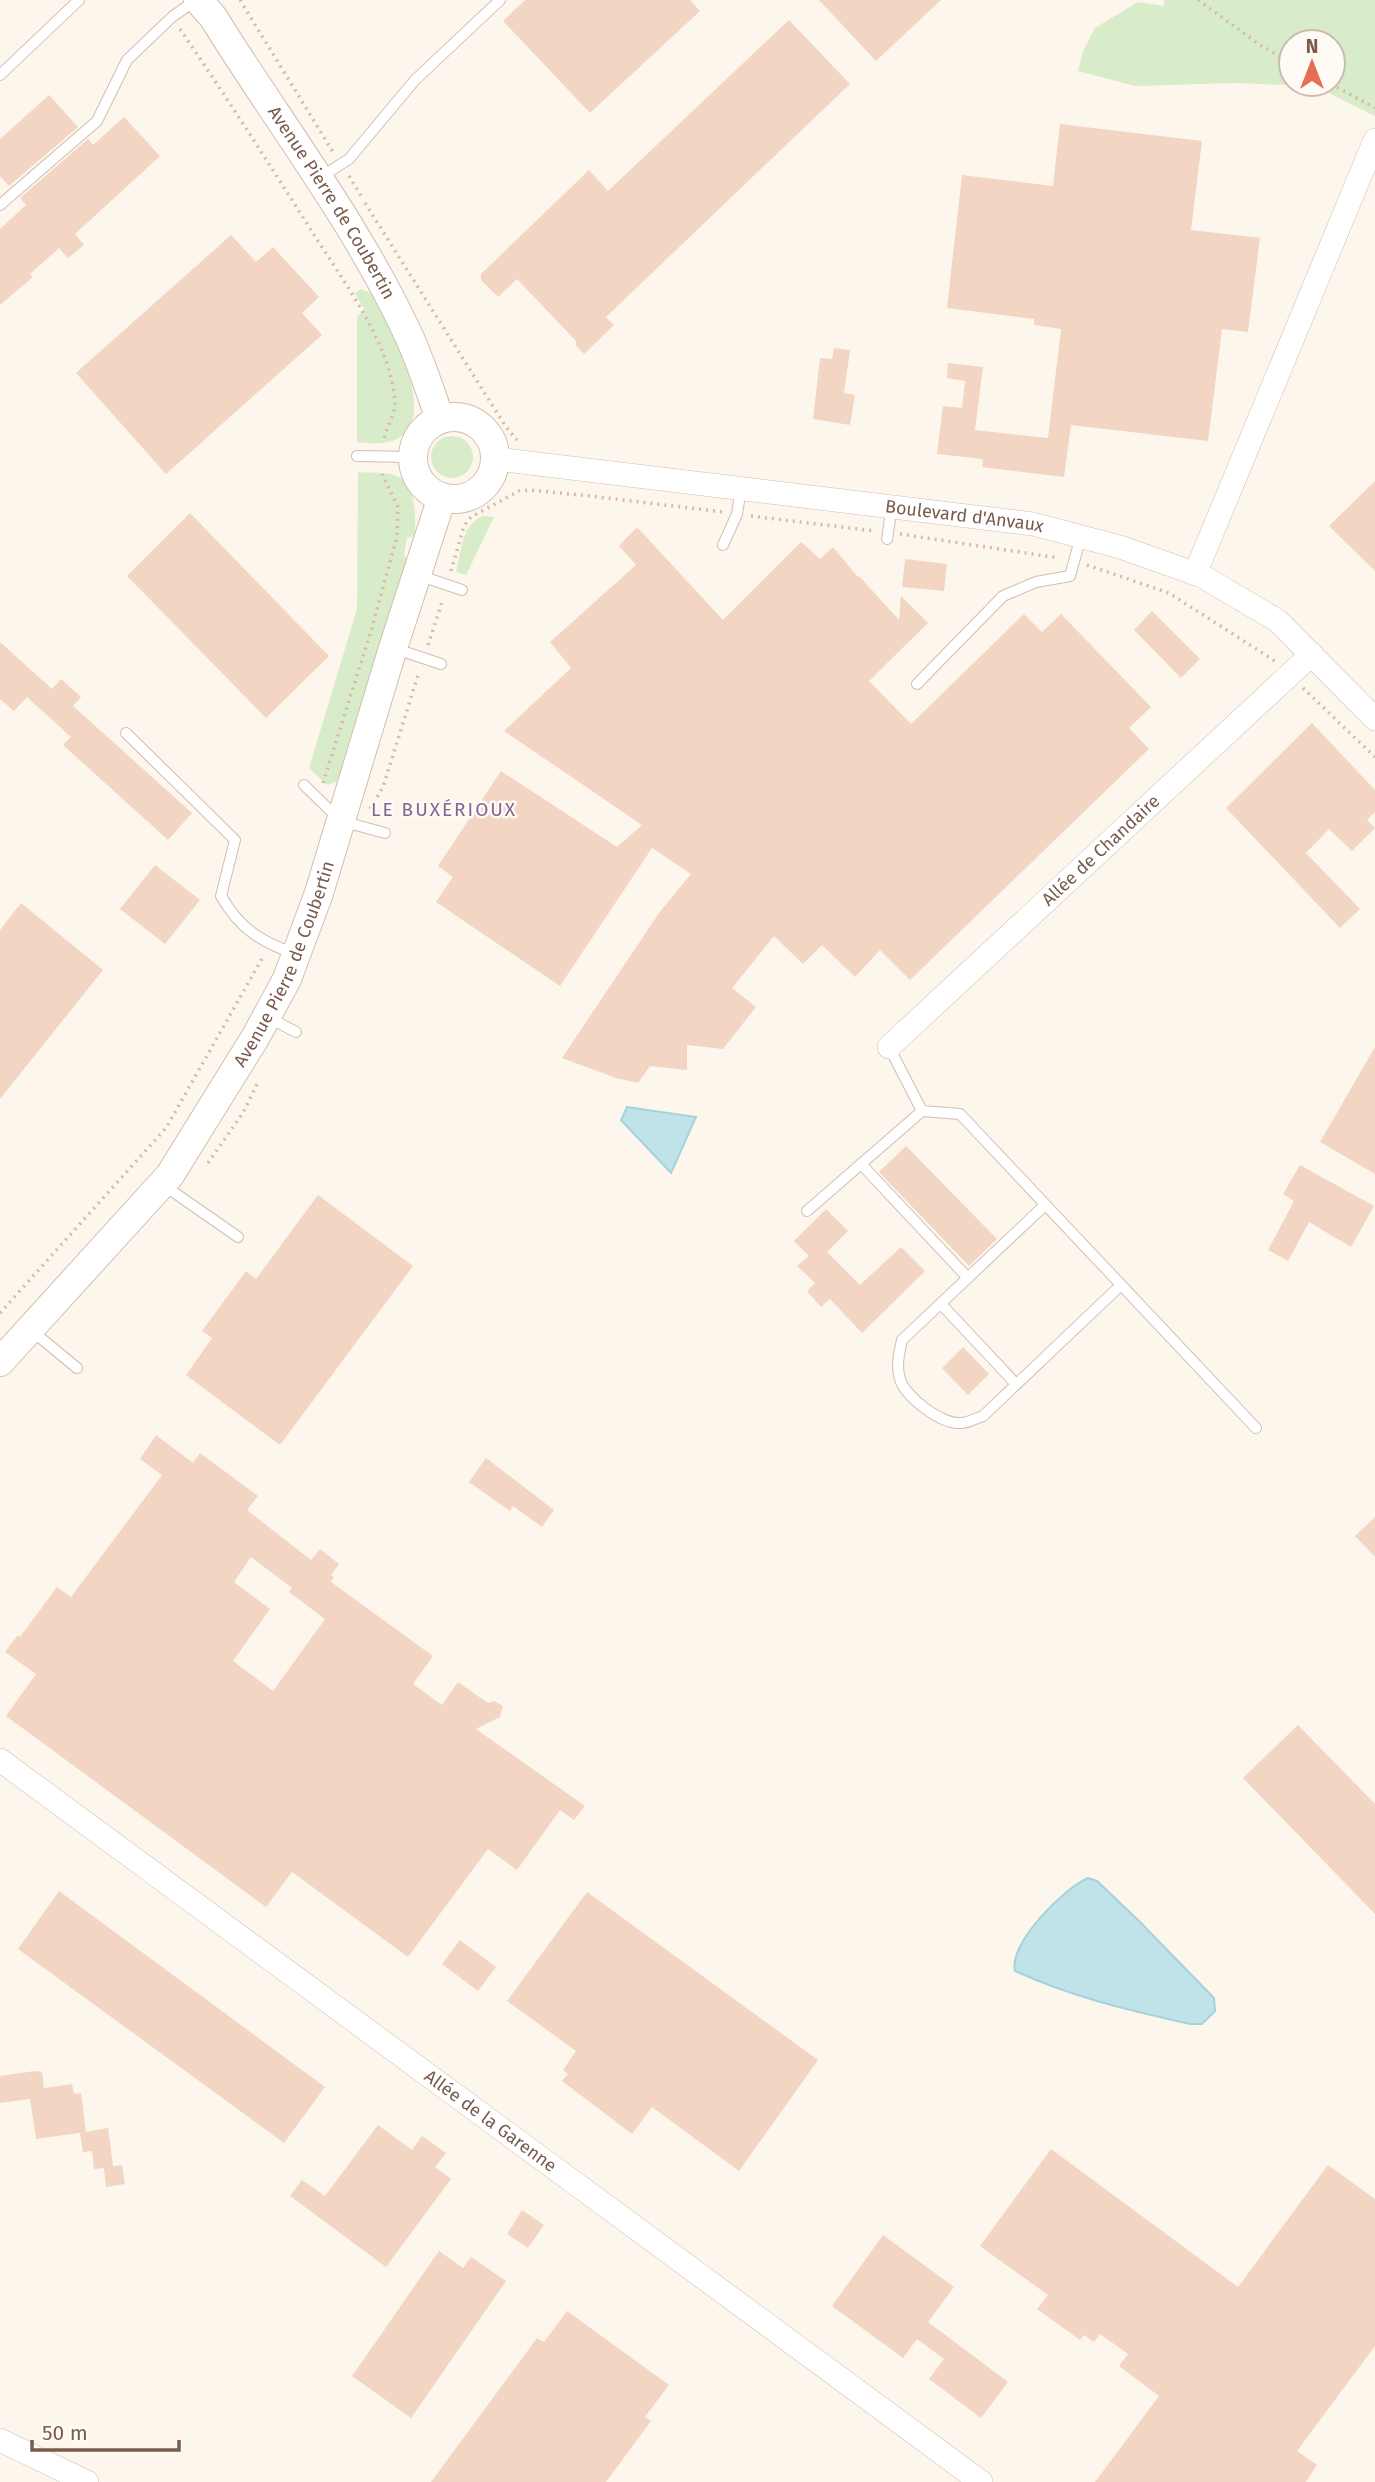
<svg xmlns="http://www.w3.org/2000/svg" width="1375" height="2482" font-family="'Fira Sans',sans-serif">
<style>
.green{fill:#d8ecc9;fill-rule:evenodd}
.water{fill:#bfe3e8;stroke:#a5d3da;stroke-width:2}
.building{fill:#f3d5c3;fill-rule:evenodd}
.lines{fill:none;stroke-linecap:round;stroke-linejoin:round}
.service-casing{stroke:#d1beb0;stroke-width:12}
.minor-casing{stroke:#d1beb0;stroke-width:24}
.tertiary-casing{stroke:#d1beb0;stroke-width:30}
.path{stroke:#d9b8a5;stroke-width:3.5;stroke-dasharray:2 5;stroke-linecap:butt}
.service{stroke:#fff;stroke-width:10}
.minor{stroke:#fff;stroke-width:23}
.tertiary{stroke:#fff;stroke-width:28}
.labels{text-anchor:middle;stroke-width:5;stroke-linejoin:round;paint-order:stroke}
.street-label{font-size:18px;fill:#7a5c4d;stroke:#fffaf3}
.neighbourhood-label{font-size:19px;letter-spacing:2px;fill:#846695;stroke:#fffaf3}
</style>
<rect width="100%" height="100%" fill="#fdf6ec"/>
<g class="green">
<path d="M1164 0H1375V116L1315 86 1235 83 1135 86 1078 71 1083 51 1095 28 1138 2 1164 6ZM1333 42V84H1291V42Z"/>
<path d="M361 289 373 294C388 323 443 418 395 440 383 445 370 443 357 442V317L364 309 355 293Z"/>
<circle cx="452" cy="457" r="21"/>
<path d="M358 472C368 473 381 472 391 474 418 480 415 515 415 536L407 538 404 555 409 561 344 779 327 785 309 768 357 609Z"/>
<path d="M483 516 494 517 466 575 456 572C461 551 462 524 483 516Z"/>
</g>
<g class="water">
<polygon points="627,1107 696,1117 671,1173 621,1120"/>
<path d="M1088 1878 1097 1881 1139 1921 1214 1998 1215 2011 1202 2024H1190C1129 2010 1071 1997 1015 1971 1008 1944 1064 1888 1088 1878Z"/>
</g>
<g class="building">
<polygon points="525,0 690,0 700,11 590,113 503,21"/>
<polygon points="819,0 941,0 876,61"/>
<polygon points="789,20 850,84 606,317 614,325 584,354 576,346 576,341 517,279 498,297 481,280 481,274 589,170 608,191"/>
<polygon points="49,95 78,127 9,186 0,176 0,139"/>
<polygon points="124,117 160,156 75,234 84,245 68,258 59,248 30,274 33,277 0,305 0,229 26,205 20,198 88,139 93,145"/>
<polygon points="1060,124 1202,141 1191,230 1260,238 1248,332 1222,329 1208,441 1071,425 1064,477 982,467 983,459 937,454 943,406 962,408 965,381 947,378 948,363 983,367 975,430 1048,438 1061,329 1034,325 1034,319 947,308 962,175 1053,186"/>
<polygon points="231,235 256,262 273,247 319,297 302,313 322,335 166,474 76,373"/>
<polygon points="834,348 850,350 844,393 855,395 850,425 813,419 820,358 832,359"/>
<polygon points="1375,481 1375,571 1329,526"/>
<polygon points="190,513 329,656 266,718 127,576"/>
<polygon points="637,527 723,620 801,542 820,559 833,547 858,577 859,576 899,620 901,596 928,623 869,681 911,724 1024,614 1042,632 1061,614 1151,707 1129,728 1149,749 910,980 880,950 855,977 822,945 803,964 774,936 732,988 756,1007 723,1049 687,1045 687,1070 650,1066 638,1083 616,1078 562,1058 659,913 691,874 652,848 560,986 436,902 453,877 438,866 501,771 617,847 642,825 504,731 571,668 550,642 636,565 619,546"/>
<polygon points="905,559 947,564 944,591 902,587"/>
<polygon points="1152,611 1200,659 1181,678 1134,630"/>
<polygon points="0,642 52,689 61,679 81,697 73,706 192,813 168,840 63,745 71,737 27,697 14,711 0,699"/>
<polygon points="1312,723 1375,790 1375,812 1367,820 1375,828 1352,851 1329,829 1306,853 1360,909 1340,928 1226,808"/>
<polygon points="155,865 200,900 165,944 120,909"/>
<polygon points="21,903 103,970 0,1099 0,930"/>
<polygon points="1375,1047 1375,1174 1320,1142"/>
<polygon points="906,1146 997,1239 969,1266 879,1172"/>
<polygon points="1300,1165 1374,1206 1351,1247 1309,1222 1288,1261 1268,1250 1294,1201 1283,1194"/>
<polygon points="318,1195 413,1266 280,1445 186,1375 212,1338 202,1331 246,1271 256,1279"/>
<polygon points="826,1209 848,1231 827,1252 860,1285 901,1247 925,1271 862,1333 830,1299 821,1307 807,1291 815,1283 797,1266 809,1256 794,1241"/>
<polygon points="963,1347 989,1374 968,1395 942,1368"/>
<path d="M156 1435 193 1463 200 1453 258 1496 247 1510 311 1560 320 1549 339 1564 331 1575 334 1577 331 1582 433 1656 413 1684 442 1705 458 1682 488 1703 494 1701 503 1706 500 1717 476 1729 585 1806 574 1820 560 1810 517 1870 488 1849 408 1957 292 1872 266 1907 6 1716 36 1674 5 1652 18 1635 20 1637 57 1587 71 1597 162 1475 140 1459ZM251 1557 292 1588 289 1592 325 1619 273 1691 233 1661 270 1609 234 1582Z"/>
<polygon points="486,1458 554,1510 542,1527 513,1506 510,1511 469,1482"/>
<polygon points="1375,1517 1375,1557 1355,1536"/>
<polygon points="1298,1725 1375,1804 1375,1914 1243,1778"/>
<polygon points="59,1891 325,2087 284,2143 18,1949"/>
<polygon points="587,1892 818,2060 739,2171 652,2107 632,2134 562,2081 568,2074 563,2070 576,2051 507,2001"/>
<polygon points="460,1940 496,1967 478,1991 442,1964"/>
<polygon points="35,2071 42,2072 44,2088 72,2084 74,2094 81,2093 86,2132 36,2139 30,2099 0,2103 0,2076"/>
<polygon points="378,2125 412,2150 422,2136 446,2153 435,2167 451,2179 386,2267 290,2196 302,2180 325,2196"/>
<polygon points="108,2128 113,2166 122,2165 125,2184 106,2187 104,2168 94,2169 92,2151 83,2152 80,2133"/>
<polygon points="1051,2149 1238,2287 1328,2165 1375,2199 1375,2346 1297,2451 1317,2465 1306,2482 1095,2482 1159,2396 1119,2366 1128,2354 1100,2334 1094,2342 1084,2335 1080,2340 1037,2309 1048,2295 980,2246"/>
<polygon points="522,2210 544,2225 528,2248 507,2234"/>
<polygon points="883,2235 954,2287 928,2322 1008,2382 981,2418 929,2379 944,2359 917,2339 903,2358 832,2306"/>
<polygon points="439,2251 463,2268 471,2257 506,2281 411,2418 352,2376"/>
<polygon points="567,2311 669,2385 645,2417 651,2421 606,2482 431,2482 537,2338 544,2342"/>
</g>
<g class="lines">
<g class="service-casing">
<g id="service">
<polyline points="0,75 79,0"/>
<polyline points="321,177 349,159 415,80 500,0"/>
<polyline points="0,205 97,121 127,60 172,17 196,0"/>
<polyline points="357,456 413,457"/>
<polyline points="887,539 892,506"/>
<polyline points="723,545 737,514 741,488"/>
<polyline points="418,575 462,590"/>
<polyline points="396,649 441,664"/>
<polyline points="917,684 1003,596 1036,582 1070,576 1081,536"/>
<path d="M126 733 235 840 221 896C240 929 260 941 295 954"/>
<polyline points="304,785 341,821 385,833"/>
<polyline points="267,1017 296,1032"/>
<polyline points="889,1047 922,1111 960,1114 1256,1428"/>
<polyline points="861,1164 968,1278"/>
<polyline points="162,1184 238,1237"/>
<path d="M1045 1205 902 1340C899 1353 896 1367 900 1379 905 1397 942 1425 961 1423 968 1423 976 1418 983 1416L1121 1285"/>
<polyline points="807,1211 922,1111"/>
<polyline points="941,1304 1016,1384"/>
<polyline points="31,1330 77,1368"/>
</g>
</g>
<g class="minor-casing">
<g id="minor">
<path id="s1" d="M496 459 1033 524 1120 547 1202 576 1278 621 1375 719"/>
<polyline points="1195,574 1375,140"/>
<path id="s2" d="M889 1047 1312 654"/>
<path id="s3" d="M0 1760 981 2482"/>
<polyline points="0,2440 87,2482"/>
</g>
</g>
<g class="tertiary-casing">
<g id="tertiary">
<path id="s4" d="M198 0 213 17C278 122 356 222 408 334 421 362 430 391 440 419"/>
<circle cx="454" cy="458" r="41"/>
<path id="s5" d="M0 1362 170 1175 255 1038 287 979 319 893 393 648 442 497"/>
</g>
</g>
<g class="path">
<polyline points="240,0 333,152"/>
<polyline points="1198,0 1260,45 1291,62"/>
<path d="M180 29C225 95 268 162 311 230 342 280 390 341 395 401 396 416 385 427 384 441"/>
<polyline points="1331,84 1375,108"/>
<polyline points="349,176 361,196"/>
<polyline points="365,203 506,427 517,440"/>
<polyline points="751,516 875,531"/>
<polyline points="900,534 1059,558"/>
<polyline points="1087,565 1169,593 1275,661"/>
<polyline points="451,571 464,526 471,517 519,491 530,490 590,496 723,512"/>
<polyline points="428,645 443,599"/>
<polyline points="1303,688 1375,757"/>
<polyline points="323,783 371,631 397,536 398,507 382,474"/>
<polyline points="370,809 383,787 419,672"/>
<polyline points="208,1163 243,1113 259,1080"/>
<polyline points="0,1313 166,1128 264,955"/>
</g>
<use href="#service" class="service"/>
<use href="#minor" class="minor"/>
<use href="#tertiary" class="tertiary"/>
</g>
<g class="labels">
<g class="street-label">
<text dy="6" stroke="none"><textPath href="#s4" startOffset="243">Avenue Pierre de Coubertin</textPath></text>
<text dy="6" stroke="none"><textPath href="#s1" startOffset="472">Boulevard d'Anvaux</textPath></text>
<text dy="6" stroke="none"><textPath href="#s2" startOffset="289">Allée de Chandaire</textPath></text>
<text dy="6" stroke="none"><textPath href="#s5" startOffset="494">Avenue Pierre de Coubertin</textPath></text>
<text dy="6" stroke="none"><textPath href="#s3" startOffset="609">Allée de la Garenne</textPath></text>
</g>
<g class="neighbourhood-label">
<text x="444" y="816">LE BUXÉRIOUX</text>
</g>
</g>
<g transform="translate(1312 63)"><circle r="33" fill="#fffaf3" stroke="#cabbb1" stroke-width="2"/>
<path d="M0-5L12 26L0 18L-12 26Z" fill="#e76f51"/>
<text y="-10" font-size="19" font-weight="bold" text-anchor="middle" fill="#7a5c4d">N</text>
</g>
<path d="M32 2440v10h147v-10" fill="none" stroke="#7a5c4d" stroke-width="3.5"/>
<text x="42" y="2440" font-size="21" fill="#7a5c4d" stroke="#fffaf3" stroke-width="5" paint-order="stroke">50 m</text>
</svg>
